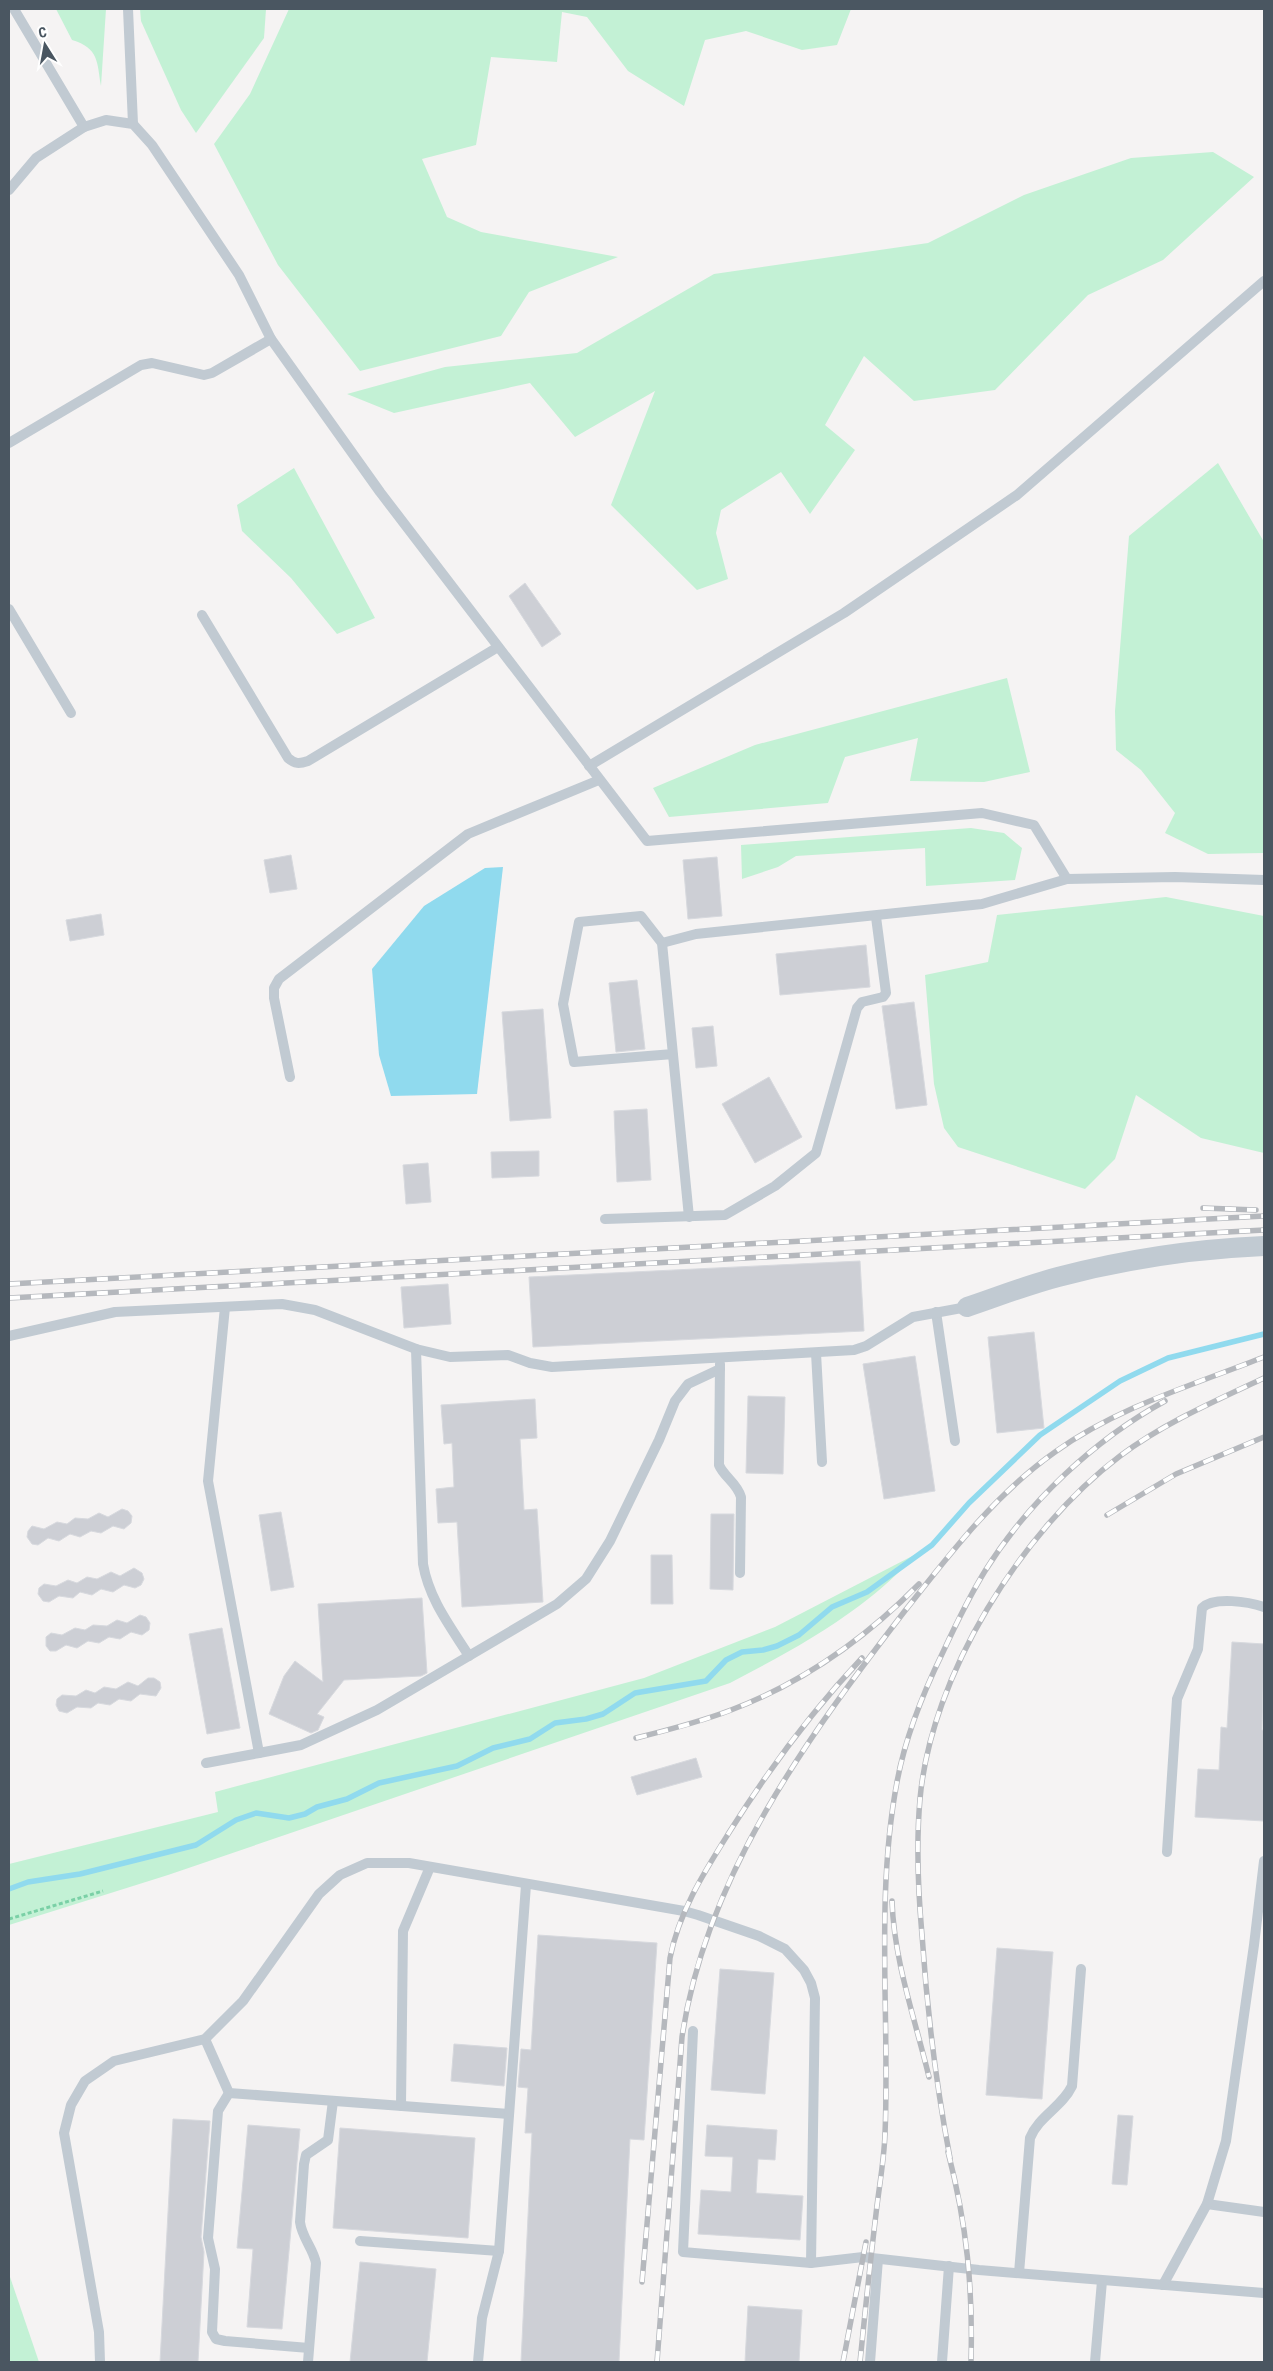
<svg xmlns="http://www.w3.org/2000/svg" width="1273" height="2371" font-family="'Roboto Condensed',sans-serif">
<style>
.green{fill:#c3f1d5}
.water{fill:#90daee}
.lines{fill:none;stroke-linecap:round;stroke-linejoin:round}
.stream{stroke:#90daee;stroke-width:5.5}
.building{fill:#cdcfd5;stroke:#d7d9de}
.path{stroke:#7ad0a6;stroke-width:3;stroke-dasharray:4 2.5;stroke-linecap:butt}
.service{stroke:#c1cad2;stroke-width:10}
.minor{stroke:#c1cad2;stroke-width:20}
.rail-casing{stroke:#b5b8bd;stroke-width:5.5}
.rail{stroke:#fff;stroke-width:4;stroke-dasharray:11;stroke-linecap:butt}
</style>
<rect width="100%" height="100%" fill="#f5f3f3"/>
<g class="green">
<path d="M56 9H106L101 86C97 62 99 48 72 40Z"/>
<polygon points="140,9 266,9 264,38 196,133 181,110 141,21"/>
<polygon points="289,9 851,9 837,45 802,50 746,31 705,40 684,106 628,71 587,17 562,12 557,62 491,57 476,145 422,159 447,217 481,232 618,257 529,292 501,336 360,371 278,265 214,144 250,94"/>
<polygon points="1213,152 1254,177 1163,260 1088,295 995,390 914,401 864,356 825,425 855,450 810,514 781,472 721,510 716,533 728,579 697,590 611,505 655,391 575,437 530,383 394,413 347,394 445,367 577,353 714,274 928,243 1024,195 1131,158"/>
<polygon points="1218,463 1264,542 1264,853 1208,854 1165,833 1175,813 1141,770 1116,750 1115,711 1129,536"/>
<polygon points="294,468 375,618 337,634 291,578 242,531 237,505"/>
<polygon points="1007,678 1030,772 984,782 910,781 918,738 845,757 828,803 669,817 653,788 755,745"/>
<polygon points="971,828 1004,833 1022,848 1015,880 926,886 925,848 796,856 778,867 742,879 741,845"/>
<polygon points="1166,897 1264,916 1264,1153 1201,1138 1136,1095 1115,1159 1085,1189 958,1147 944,1128 934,1084 925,975 988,962 997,915"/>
<path d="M920 1552C900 1571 881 1590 859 1606 819 1636 774 1660 730 1683L168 1875 9 1925V1864L218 1812 215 1792 644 1678 775 1627Z"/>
<polygon points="9,2274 39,2362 9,2362"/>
</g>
<polygon class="water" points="503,867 477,1094 391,1096 379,1055 372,969 424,906 485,868"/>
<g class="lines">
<polyline class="stream" points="9,1889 28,1882 80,1874 196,1845 236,1820 256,1813 289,1818 305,1814 317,1807 347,1799 379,1783 457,1766 493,1748 530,1739 555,1723 586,1719 603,1714 635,1693 706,1681 726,1660 742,1652 763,1650 777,1646 799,1635 832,1607 867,1592 932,1545 969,1503 1040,1435 1120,1381 1168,1358 1264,1334"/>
</g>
<g class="building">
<polygon points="525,583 561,634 542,647 509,596"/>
<polygon points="291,855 297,889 270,893 264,860"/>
<polygon points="717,857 722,916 688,919 683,860"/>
<polygon points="101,914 104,935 70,941 66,920"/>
<polygon points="866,945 870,987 780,995 776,954"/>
<polygon points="637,980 645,1049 616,1052 609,983"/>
<polygon points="914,1002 927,1105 896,1109 882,1006"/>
<polygon points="543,1009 551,1118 510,1121 502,1012"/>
<polygon points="713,1026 717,1066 696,1068 692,1028"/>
<polygon points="769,1077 802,1137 755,1163 722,1104"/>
<polygon points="647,1109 651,1180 617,1182 614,1111"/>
<polygon points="539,1151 539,1176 492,1178 491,1152"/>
<polygon points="428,1163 431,1202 406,1204 403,1165"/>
<polygon points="860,1261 864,1331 533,1347 529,1277"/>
<polygon points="448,1284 451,1324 404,1328 401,1287"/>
<polygon points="1034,1332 1044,1428 997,1433 988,1337"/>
<polygon points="915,1356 935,1491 884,1499 863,1364"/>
<polygon points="748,1396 785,1397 783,1474 746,1473"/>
<polygon points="535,1399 537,1438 520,1439 524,1510 537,1509 543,1602 462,1607 457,1522 438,1523 436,1489 454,1487 452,1443 444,1444 441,1405"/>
<polygon points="122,1509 128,1511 132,1516 131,1523 124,1529 113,1526 101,1533 91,1531 80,1537 70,1534 59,1541 48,1538 38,1545 32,1544 27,1537 28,1531 32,1526 44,1529 57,1522 67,1524 75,1518 88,1519 99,1513 108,1517"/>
<polygon points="281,1512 294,1587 271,1591 259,1515"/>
<polygon points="711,1514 734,1514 733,1590 710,1589"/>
<polygon points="651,1555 672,1555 673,1604 651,1604"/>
<polygon points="134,1568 142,1573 144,1579 141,1585 135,1588 124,1585 113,1592 101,1589 92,1595 80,1592 73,1598 59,1596 49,1602 43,1601 38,1594 39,1588 44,1584 56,1586 68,1580 77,1583 87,1577 97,1579 111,1572 120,1576"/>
<polygon points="422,1598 427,1673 421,1676 344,1680 317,1714 324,1717 318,1730 311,1733 269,1714 284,1676 295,1661 323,1682 318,1604"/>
<polygon points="140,1615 146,1617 150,1623 149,1630 142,1635 131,1632 120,1639 109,1637 99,1643 88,1641 77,1648 66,1645 56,1651 50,1651 46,1646 46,1637 51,1633 62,1635 75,1628 85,1630 93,1625 107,1626 117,1620 127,1623"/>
<polygon points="222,1628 240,1728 207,1734 189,1634"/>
<polygon points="1232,1642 1264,1644 1262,1730 1264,1730 1264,1821 1195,1817 1198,1769 1219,1770 1221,1727 1227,1728"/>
<polygon points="148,1678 154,1678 160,1682 161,1688 156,1696 140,1694 131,1701 119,1699 110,1705 98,1703 91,1708 77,1707 67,1713 59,1711 56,1705 57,1699 62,1695 76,1696 86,1690 95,1693 104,1687 116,1689 128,1682 138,1686"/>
<polygon points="696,1758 702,1777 637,1795 631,1777"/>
<polygon points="538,1935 657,1943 644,2140 630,2139 619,2362 521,2362 532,2133 525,2133 528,2088 518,2087 521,2049 531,2050"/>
<polygon points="997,1948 1053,1952 1042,2099 986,2095"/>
<polygon points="720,1969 774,1973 765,2094 711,2090"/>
<polygon points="454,2044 507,2048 504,2086 451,2081"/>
<polygon points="1118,2115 1133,2116 1127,2185 1112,2184"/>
<polygon points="173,2119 210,2121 201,2237 204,2252 198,2362 160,2362"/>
<polygon points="248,2125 300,2129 282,2329 247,2327 253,2249 237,2248"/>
<polygon points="707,2125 777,2130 775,2160 758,2159 756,2193 803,2196 800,2240 698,2234 701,2190 731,2192 733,2157 705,2156"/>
<polygon points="340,2128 475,2138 468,2238 333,2228"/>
<polygon points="360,2262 436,2269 427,2362 350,2362"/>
<polygon points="748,2306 802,2310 799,2362 745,2362"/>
</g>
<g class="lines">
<polyline class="path" points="9,1919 103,1891"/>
<g class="service">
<polyline points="14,9 84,127 106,120 133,124 152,145 239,275 271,339 380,492 647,841 982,813 1034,825 1067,879"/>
<polyline points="128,9 133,124"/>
<polyline points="9,190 36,158 84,127"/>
<polyline points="9,443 141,365 152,363 204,375 212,373 271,339"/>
<polyline points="9,609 71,713"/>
<path d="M202 615 288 758C295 764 299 764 308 761L498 647"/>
<polyline points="589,766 844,613 1017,495 1264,281"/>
<polyline points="662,943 696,934 982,904 1067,879 1175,877 1264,880"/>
<polyline points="673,1054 574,1062 563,1004 579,922 641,916 662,943 689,1217"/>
<polyline points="290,1077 274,998 274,988 279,979 468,834 599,780"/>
<polyline points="605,1219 725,1215 775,1186 816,1153 857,1008 862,1002 883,997 886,993 876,917"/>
<polyline points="225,1307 208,1481 259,1753 301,1745 377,1710 557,1604 586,1579 610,1541 659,1440 675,1401 688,1384 720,1369"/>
<polyline points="936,1312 955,1441"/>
<polyline points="9,1336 115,1312 282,1304 315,1310 416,1349 450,1357 508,1355 530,1363 552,1367 854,1350 866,1346 913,1317 967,1307"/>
<path d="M416 1349 423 1564C429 1599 450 1626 469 1656"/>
<polyline points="816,1353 822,1462"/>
<path d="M720 1364 719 1465C724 1477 737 1483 741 1497L740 1573"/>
<polyline points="206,1763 259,1753"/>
<path d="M1167 1852 1177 1699 1198 1649 1202 1608C1214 1596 1249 1602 1264 1607"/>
<polyline points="693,2031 683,2252 811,2263 863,2257 979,2270 1264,2293"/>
<polyline points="205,2039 229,2093 509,2114"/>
<polyline points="229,2093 218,2111 208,2238 215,2269 212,2332 216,2339 225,2341 309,2348"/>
<polyline points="401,2106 403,1931 430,1867"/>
<polyline points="1207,2204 1264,2212"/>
<polyline points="360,2241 499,2251"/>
<path d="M1019 2273 1030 2138C1039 2116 1062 2107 1072 2086L1081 1969"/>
<polyline points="1163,2285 1207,2204 1226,2141 1254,1945 1264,1861"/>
<polyline points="100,2362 99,2332 64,2133 71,2105 85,2081 114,2061 205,2039 243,2001 319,1894 340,1875 367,1863 409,1863 684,1911 698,1915 759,1936 785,1949 804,1970 811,1983 815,1998 811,2263"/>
<path d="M308 2362 316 2263C313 2248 302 2238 300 2222L304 2164 306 2155 328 2140 333 2101"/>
<polyline points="478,2362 482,2318 499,2251 526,1885"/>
<polyline points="870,2362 878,2259"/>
<polyline points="942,2362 949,2266"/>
<polyline points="1095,2362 1102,2281"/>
</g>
<path class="minor" d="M967 1307C997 1297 1027 1285 1058 1277 1126 1259 1194 1249 1264 1246"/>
<g class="rail-casing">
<g id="rail">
<polyline points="1203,1208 1256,1210"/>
<polyline points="9,1284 1264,1216"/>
<polyline points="9,1298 1264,1230"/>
<polyline points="1107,1515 1176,1474 1264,1437"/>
<path d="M636 1738C668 1730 700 1722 731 1710 802 1683 866 1638 919 1584"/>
<path d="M892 1901C894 1961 915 2019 929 2077"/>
<path d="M948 2152C967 2225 973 2288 971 2362"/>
<path d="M950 2158C936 2084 927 2010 922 1935 918 1890 916 1844 920 1799 931 1675 1022 1530 1120 1456 1164 1423 1215 1401 1264 1378"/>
<path d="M642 2282 670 1958C679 1911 705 1871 730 1831 769 1769 812 1711 862 1658"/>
<path d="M657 2362 682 2037C706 1876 807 1738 904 1612 950 1554 994 1495 1055 1452 1118 1407 1193 1385 1264 1357"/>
<polyline points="843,2362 866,2242"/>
<path d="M860 2362C865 2313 870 2263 876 2214 879 2187 884 2161 885 2134 890 2018 875 1898 897 1782 905 1738 923 1693 943 1652 956 1624 969 1597 985 1571 1028 1502 1094 1440 1165 1401"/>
</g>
</g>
<use href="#rail" class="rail"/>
</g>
<rect width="1273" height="2371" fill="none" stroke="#4a5661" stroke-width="20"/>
<g transform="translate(45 45) rotate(349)" stroke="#ffffff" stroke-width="4" paint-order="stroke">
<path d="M0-4L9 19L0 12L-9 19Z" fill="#4a5661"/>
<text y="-8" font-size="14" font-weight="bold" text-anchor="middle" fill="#4a5661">С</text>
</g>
</svg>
